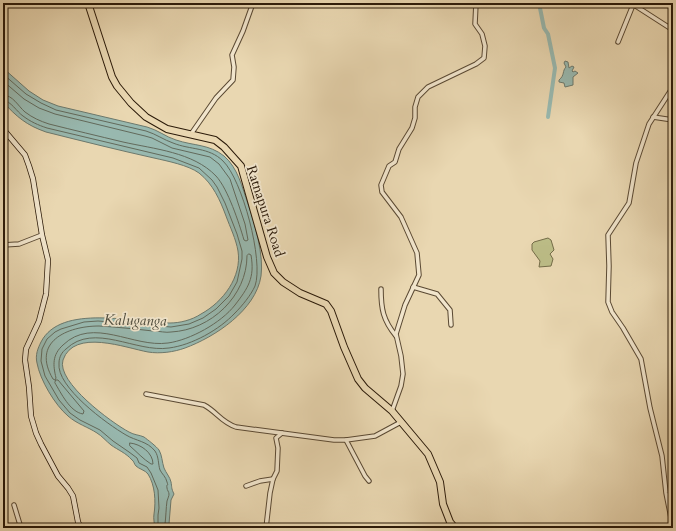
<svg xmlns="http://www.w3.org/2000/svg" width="676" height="531" font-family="Cardo,serif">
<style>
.green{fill:#bcbd87;stroke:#746c48}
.water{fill:#98b9b0;stroke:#6c796d}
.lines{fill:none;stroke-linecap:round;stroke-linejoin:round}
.shore{stroke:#626a5c;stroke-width:1}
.canal{stroke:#98b9b0;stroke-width:4}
.street-casing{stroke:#5a4933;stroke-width:5.5}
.secondary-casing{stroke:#2b1a09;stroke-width:6}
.highway-casing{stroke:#2b1a09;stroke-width:8}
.street{stroke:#f1e5cc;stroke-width:3.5}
.secondary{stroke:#f1e5cc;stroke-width:4.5}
.highway{stroke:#e9d7b1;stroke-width:6}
.labels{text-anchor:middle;stroke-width:3.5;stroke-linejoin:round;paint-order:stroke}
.street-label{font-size:14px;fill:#2b1a09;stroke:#f1e5cc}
.water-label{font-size:15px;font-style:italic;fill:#4c4a3b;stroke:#f1e5cc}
</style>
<rect width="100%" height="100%" fill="#e9d7b1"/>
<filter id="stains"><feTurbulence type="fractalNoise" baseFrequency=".005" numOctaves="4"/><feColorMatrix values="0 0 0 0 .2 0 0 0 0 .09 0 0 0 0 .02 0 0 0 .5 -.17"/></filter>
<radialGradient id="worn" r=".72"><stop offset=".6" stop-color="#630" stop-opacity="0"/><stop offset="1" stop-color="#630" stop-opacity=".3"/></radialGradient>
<polygon class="green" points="548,238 551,240 554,250 550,254 553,259 551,266 539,267 540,261 532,250 532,244 534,242"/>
<g class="water">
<path d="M565 61 568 62 569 68 572 66 574 67 572 71 573 72 575 71 578 73 573 77V85L565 87 564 83 559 82V80C565 75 562 71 566 67L564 63Z"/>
<path d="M3 68 29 91 43 100 58 106 147 127C158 130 166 137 176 140 194 146 209 144 224 156 238 168 242 187 248 204 255 224 264 256 261 276 256 310 215 337 185 348 174 352 160 354 148 352 126 348 74 328 63 360 56 382 112 423 129 432 134 435 140 435 144 437 148 440 156 446 159 450 162 455 162 462 164 468 166 473 170 477 171 482 172 487 171 488 174 494L171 500 169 524 170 528H154C155 523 153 519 154 514 156 501 155 485 148 474 145 470 139 469 136 466 134 464 134 461 132 460 126 453 118 450 111 445 106 441 102 436 97 433 88 427 77 424 68 416 55 405 40 380 37 363 35 355 38 348 41 342 61 303 135 323 170 323 180 323 192 320 201 314 223 302 242 277 238 251 236 239 230 227 226 216 220 200 213 184 199 173 188 165 167 161 154 158 118 150 82 141 46 132 26 125 17 117 3 102Z"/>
</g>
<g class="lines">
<g class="shore">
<path d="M3 74 26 94 41 103 56 110 146 131C156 134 164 140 173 143 190 150 209 147 223 161 242 179 264 261 255 286 251 295 242 306 235 313 219 330 192 345 169 348 136 353 94 322 66 349 62 352 59 357 59 363 56 387 107 424 126 435 136 441 147 441 155 451 159 457 158 464 160 470 162 474 166 477 167 482 169 488 166 482 167 488 167 490 169 492 169 494 169 496 168 498 167 501 166 508 166 516 165 524L166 528"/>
<path d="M3 81 24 99 39 108 55 114 145 136 152 138 172 148 210 157 219 164 230 179 245 224 248 240 246 241 244 240C239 223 228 189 216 176 193 152 154 149 123 142 98 136 73 130 49 124 40 121 33 118 25 112 18 106 13 95 3 95"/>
<path d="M3 100C11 101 17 112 23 116 31 122 38 125 47 128L173 158 199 168 212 180 217 187 225 203 237 234 242 251V259L237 282 229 296 216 309 203 318 189 324 171 327 98 321 84 322 61 329 55 332 47 339 42 349 41 361 45 376 59 400 70 413 80 420 100 430 113 441 129 452 137 458 139 463 147 467 151 473 158 490 159 508 158 515V528"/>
<path d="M249 254 251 255C255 278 248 288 235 305 221 323 190 340 168 343 133 348 93 316 63 345 52 355 53 365 56 378L55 380 53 379C31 342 67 326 99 326 117 327 135 329 153 331 159 331 166 333 171 332 211 330 247 296 247 256Z"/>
<path d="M56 380H58L84 411 83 414C70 412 61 393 55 383Z"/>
<path d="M130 443C141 444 153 453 153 464H151C143 459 137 452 130 446Z"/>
</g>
<polyline class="canal" points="539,3 544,28 548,34 555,68 548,117"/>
<g class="street-casing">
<g id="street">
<polyline points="631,3 673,30"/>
<polyline points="618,42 633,5"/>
<polyline points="653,117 673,120"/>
<polyline points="191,134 216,98 233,80 234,67 232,55 243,31 253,3"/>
<polyline points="3,245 19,244 42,235"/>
<polyline points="413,287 437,294 450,310 451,325"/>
<path d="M381 289C381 309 383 320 396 336"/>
<path d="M146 394 204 405C217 412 221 422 236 427L334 440H346L375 436 401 422"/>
<polyline points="392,411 401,386 403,374 401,356 396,334 405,305 419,275 417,253 401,217 382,192 381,185 389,166 395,162 399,149 412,128 415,118 415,107 418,97 428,87 476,64 484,58 485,46 482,34 475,24 476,3"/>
<polyline points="346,440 365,476 369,481"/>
<polyline points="246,486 260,481 273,479"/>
<polyline points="14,505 21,528"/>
<polyline points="266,528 270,493 273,479 277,471 278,448 276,438 282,433"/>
<polyline points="673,528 666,493 662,456 650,408 641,359 623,328 612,312 608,302 609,266 608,235 629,203 636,163 649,124 671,90 673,79"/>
</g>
</g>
<g class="secondary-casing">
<polyline id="secondary" points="3,129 25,155 29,166 33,179 42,235 48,260 46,294 39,321 26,349 25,360 29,387 31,416 36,433 41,444 58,476 68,488 73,496 78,522 81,528"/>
</g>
<g class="highway-casing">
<polyline id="highway" points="88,3 112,77 117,86 131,103 146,117 167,129 215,140 224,147 241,166 267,257 274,273 283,282 300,293 326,304 331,311 344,347 358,379 365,388 392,411 428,454 440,482 443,504 450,522 455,528"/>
</g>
<use href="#street" class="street"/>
<use href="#secondary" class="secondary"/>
<use href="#highway" class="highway"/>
</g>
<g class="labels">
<g class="street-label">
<text transform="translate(266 211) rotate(72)" y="5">Ratnapura Road</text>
</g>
<g class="water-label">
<text transform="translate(135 320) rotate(1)" y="5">Kaluganga</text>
</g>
</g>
<rect width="676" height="531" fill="none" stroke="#e9d7b1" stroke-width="16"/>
<rect x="4" y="4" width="668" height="523" fill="none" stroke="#2b1a09" stroke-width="2"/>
<rect x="8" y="8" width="660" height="515" fill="none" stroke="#2b1a09"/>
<rect width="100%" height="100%" filter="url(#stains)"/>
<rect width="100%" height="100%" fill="url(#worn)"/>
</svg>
